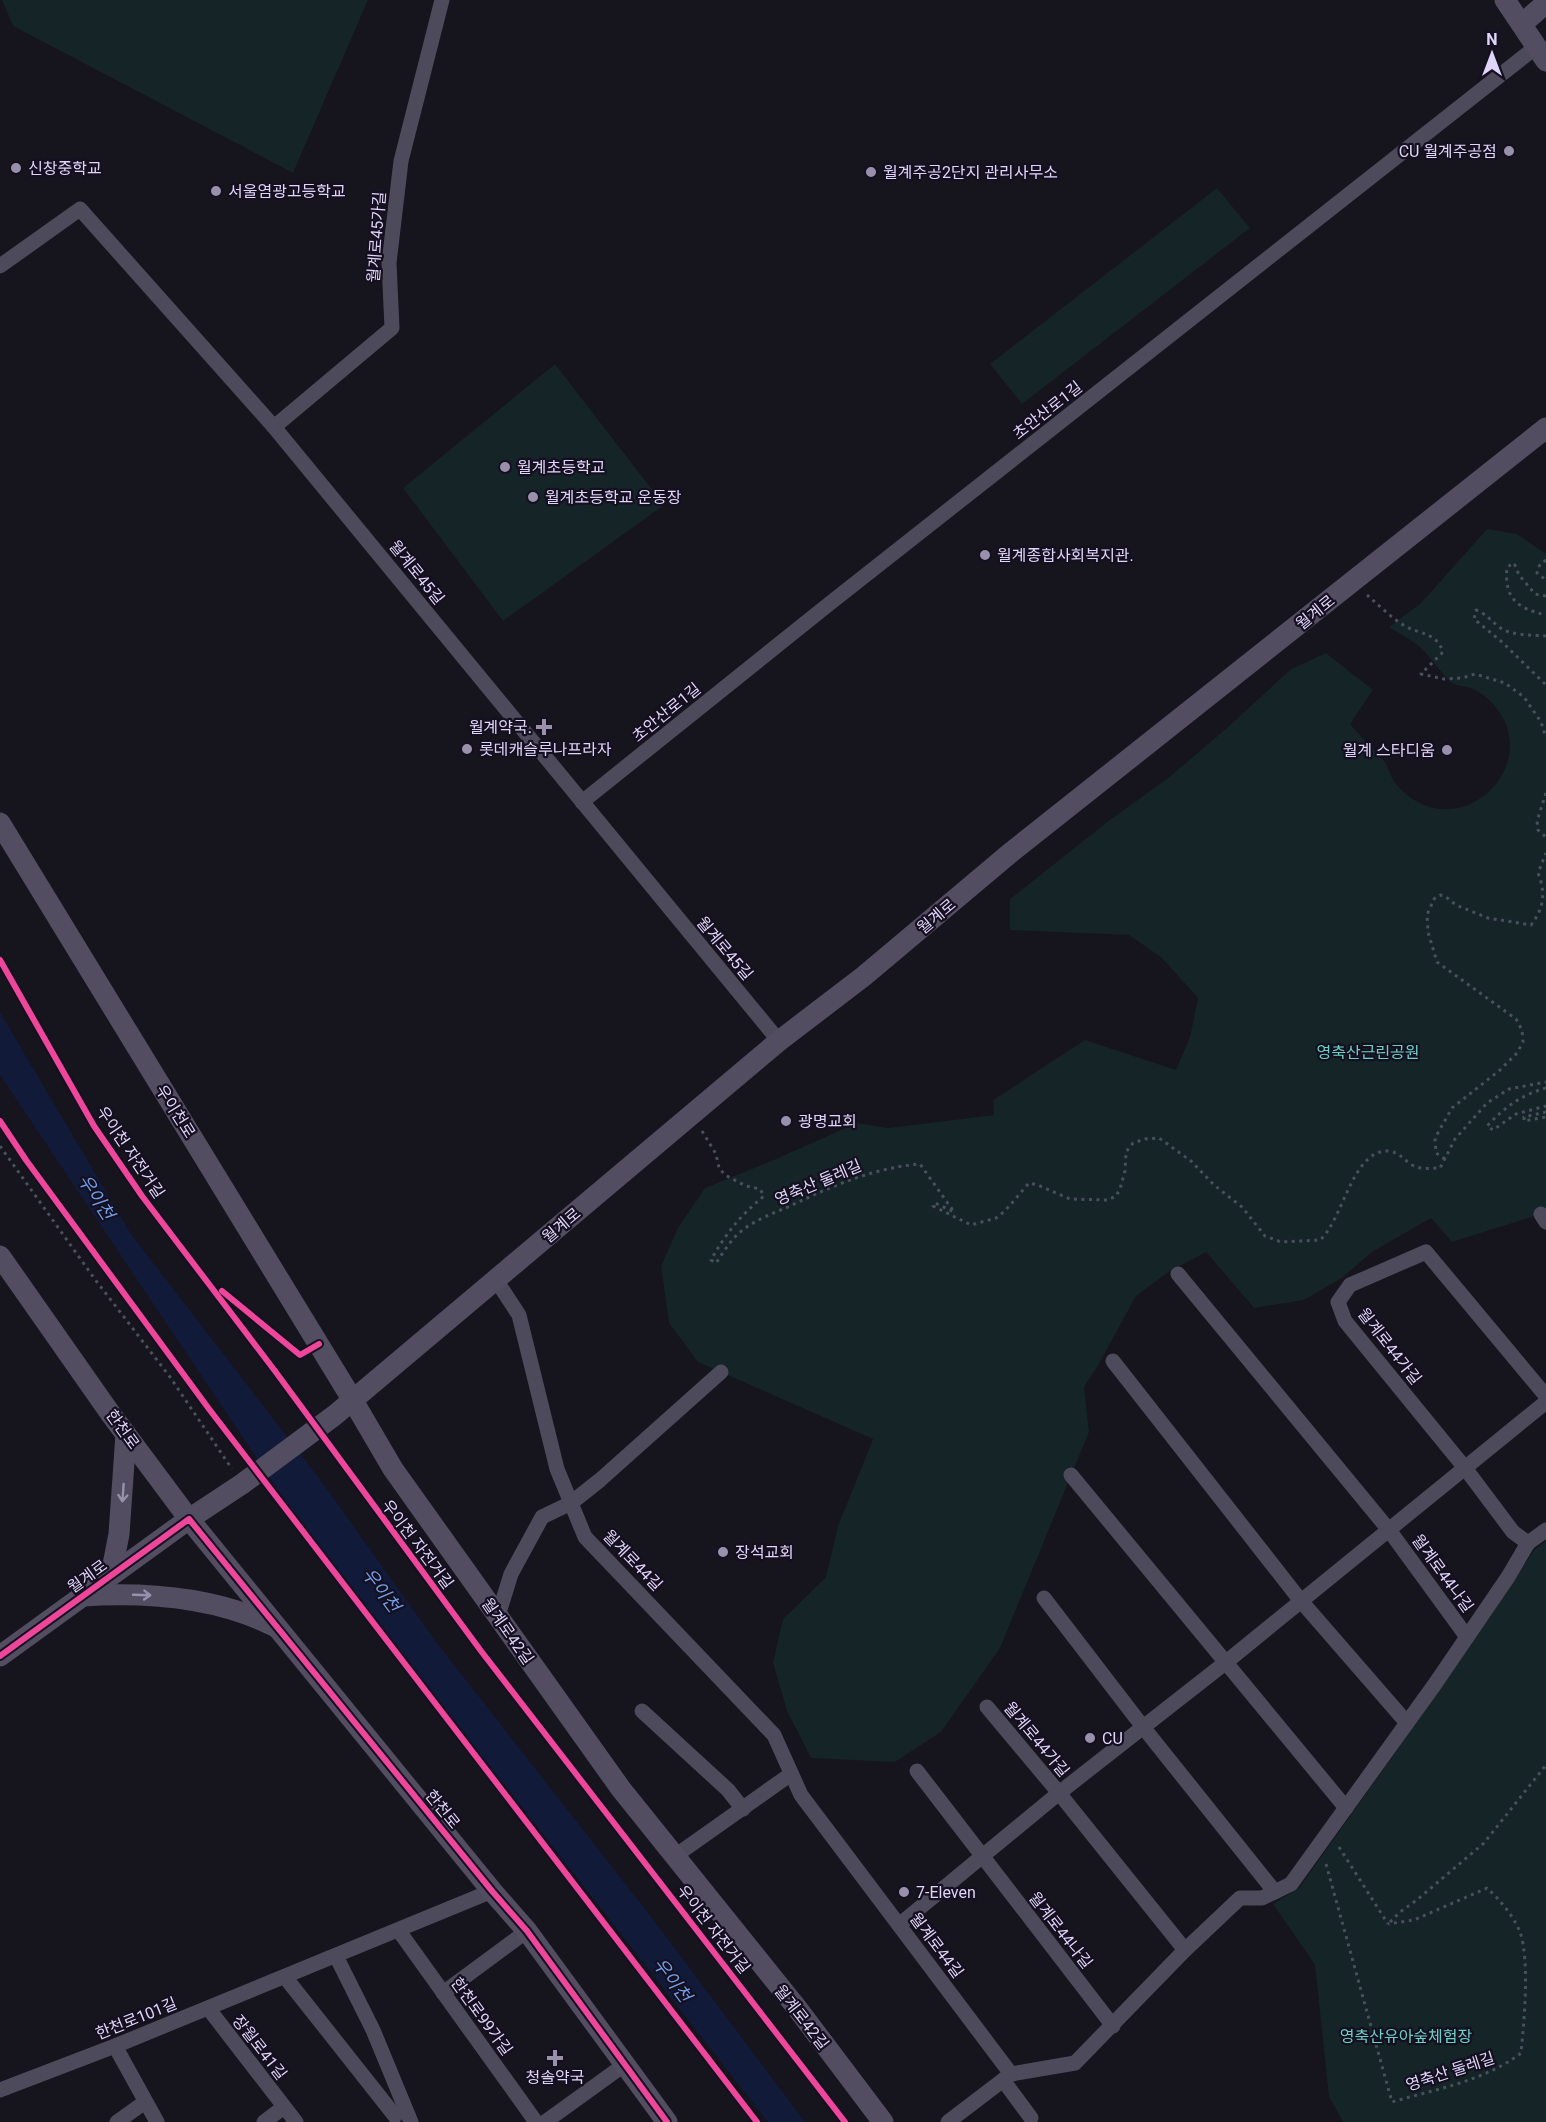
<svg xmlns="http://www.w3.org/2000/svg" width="1546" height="2122" font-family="Roboto,'Noto Sans KR',sans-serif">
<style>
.green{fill:#142427}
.water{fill:#121a3a}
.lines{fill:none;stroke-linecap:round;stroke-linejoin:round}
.path{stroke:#49505c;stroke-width:3;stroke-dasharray:3 4.5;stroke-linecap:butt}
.street{stroke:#4d4a5b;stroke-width:15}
.secondary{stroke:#524d61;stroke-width:21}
.cycleway-casing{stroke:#151020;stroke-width:10}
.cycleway{stroke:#ed469a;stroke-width:6}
.oneway{stroke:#9891ad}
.poi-dot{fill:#9991ac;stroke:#151020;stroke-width:2}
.labels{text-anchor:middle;stroke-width:4.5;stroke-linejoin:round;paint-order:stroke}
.poi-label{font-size:16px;fill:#dfd5f9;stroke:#151020;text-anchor:start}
.street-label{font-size:16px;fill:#dfd5f9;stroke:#151020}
.park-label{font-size:16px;fill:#6bcfc6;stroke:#151020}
.water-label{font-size:18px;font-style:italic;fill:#719eeb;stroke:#151020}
</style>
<rect width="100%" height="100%" fill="#16141c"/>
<g class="green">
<polygon points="2,0 368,0 293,173 13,26"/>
<polygon points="1217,188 1250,228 1022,404 990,364"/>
<polygon points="555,364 664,505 503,621 403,488"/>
<path d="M1487 529 1517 534 1546 554V1210L1541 1214 1452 1242 1431 1218 1372 1252 1342 1278 1304 1300 1254 1308 1206 1252 1167 1273 1136 1296 1099 1364 1084 1387 1089 1432 1000 1648 941 1732 895 1762 811 1758 787 1711 773 1663 783 1619 826 1577 838 1526 873 1439 698 1362 669 1323 661 1266 678 1228 705 1188 769 1162 857 1123 888 1128 994 1115 993 1100 1085 1040 1176 1070 1190 1037 1198 998 1162 958 1129 935 1010 930V899L1111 819 1167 779 1228 727 1291 669 1326 653 1373 690 1350 724C1361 737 1373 748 1384 761 1388 766 1389 772 1392 778 1398 788 1408 797 1418 802 1469 830 1529 772 1504 720 1497 705 1483 692 1468 687 1464 686 1458 686 1454 684 1444 678 1432 659 1423 650 1414 641 1400 634 1389 627L1421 603Z"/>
<polygon points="1546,1541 1546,2122 1343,2122 1329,2097 1315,1965 1273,1904 1299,1888 1446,1681 1535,1549"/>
</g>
<polygon class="water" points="0,1012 131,1234 322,1482 437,1643 656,1923 805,2122 768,2122 302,1526 0,1075"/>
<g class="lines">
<g class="path">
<polyline points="1546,560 1540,564 1537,573 1546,580"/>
<path d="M1367 595C1379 605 1391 618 1405 626 1421 635 1436 632 1443 652L1421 674 1444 679 1462 678 1475 674 1505 683 1524 697 1541 722 1546 738"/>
<path d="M1546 596 1535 594 1519 575 1514 563 1507 567C1504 599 1517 608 1546 615"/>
<path d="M1546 636C1532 635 1511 636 1499 627 1490 620 1488 615 1476 610L1474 619 1502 642 1546 685"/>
<polyline points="1546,793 1537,821 1538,830 1546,837"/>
<path d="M1546 1088C1521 1095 1505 1107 1487 1126L1493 1130 1516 1114 1546 1106"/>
<polyline points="1546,1112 1524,1117 1524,1121 1546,1117"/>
<path d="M702 1131 716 1154 719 1168 725 1175 746 1186 760 1189 764 1196C740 1216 726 1233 711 1260L716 1263C723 1253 730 1241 739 1233 753 1221 771 1214 788 1207 830 1187 872 1168 920 1164L954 1212 935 1203 933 1206 971 1225 996 1218 1005 1211 1029 1183 1038 1185 1070 1199 1108 1200 1116 1196 1120 1189 1125 1171 1126 1152 1133 1143 1145 1139 1159 1138 1191 1161 1214 1185 1242 1207 1265 1236 1281 1242 1320 1240C1343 1220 1352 1150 1388 1151 1399 1152 1404 1160 1412 1165 1421 1170 1431 1168 1440 1168L1455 1139 1487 1103 1509 1089 1546 1082"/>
<polyline points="0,1146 94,1278 170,1377 232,1469"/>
<path d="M1445 1159 1436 1153 1435 1138 1452 1108 1500 1070 1517 1053 1523 1042 1522 1030 1516 1019 1437 962 1428 932 1427 915 1434 899 1440 895 1446 897 1456 905 1488 918 1531 925C1544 908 1546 893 1538 873L1546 853"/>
<polyline points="1339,1847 1388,1924"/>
<path d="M1326 1864 1392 2102C1436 2089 1485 2081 1521 2053 1524 2022 1530 1961 1520 1932 1513 1915 1500 1900 1487 1888L1414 1920 1388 1924"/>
<polyline points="1390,1922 1400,1912 1418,1899 1484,1843 1546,1765"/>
</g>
<g class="street">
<polyline points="0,266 80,209 274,427 779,1041"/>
<polyline points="274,427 392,328 389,263 401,161 442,0"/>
<polyline points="582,802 829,604 1536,47"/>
<polyline points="1541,1214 1546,1222"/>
<polyline points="1178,1274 1389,1530 1467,1637"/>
<polyline points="496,1280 519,1315 557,1469 585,1537 774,1735 801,1795 1011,2074"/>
<polyline points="1113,1361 1301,1601 1407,1723"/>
<polyline points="1546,1396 1426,1252 1350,1285 1338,1302 1345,1321 1465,1468 1513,1532 1528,1543 1546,1530"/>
<polyline points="1071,1475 1346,1808"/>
<polyline points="1044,1598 1143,1727 1275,1892"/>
<polyline points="498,1616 511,1574 542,1517 571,1503 600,1480 721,1372"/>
<polyline points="987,1707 1059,1793 1185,1950"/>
<polyline points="642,1711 728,1790 743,1809"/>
<polyline points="917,1771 1113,2026"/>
<polyline points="675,1856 791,1774"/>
<polyline points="899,1925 1059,1793 1225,1663 1546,1402"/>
<polyline points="399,1931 536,2122"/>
<polyline points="336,1956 373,2030 411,2122"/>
<polyline points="285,1977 395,2116"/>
<polyline points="443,1993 527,1931"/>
<polyline points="208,2008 296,2122"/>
<polyline points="115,2046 157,2122"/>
<polyline points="1003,2080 1031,2118"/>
<polyline points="0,2090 115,2046 492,1891"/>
<polyline points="117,2122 145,2102"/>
<polyline points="264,2122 284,2107"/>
<polyline points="545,2122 624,2065"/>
<polyline points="948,2122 1011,2074 1075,2063 1185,1950 1240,1898 1262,1898 1291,1884 1435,1684 1508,1577 1528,1543"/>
</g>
<g class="secondary">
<polyline points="1505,0 1546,61"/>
<polyline points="1522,24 1546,3"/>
<polyline points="0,823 352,1399 393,1469 621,1789 797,2008 883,2122"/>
<polyline points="0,1256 110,1413 189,1519 492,1891 527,1931 667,2122"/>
<polyline points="111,1575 119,1534 126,1434"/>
<path d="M83 1596C148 1592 217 1597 276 1627"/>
<polyline points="0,1656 189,1519 242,1484 335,1415 779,1041 864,976 1009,854 1546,428"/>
</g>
<g class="cycleway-casing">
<g id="cycleway">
<polyline points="0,960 94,1126 142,1196 275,1371 481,1651 845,2122"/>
<polyline points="0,1121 26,1160 209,1409 757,2122"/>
<polyline points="222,1291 300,1355 319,1344"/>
<polyline points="0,1656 189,1519 492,1891 527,1931 667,2122"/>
</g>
</g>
<use href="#cycleway" class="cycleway"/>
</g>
<defs><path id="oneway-shaft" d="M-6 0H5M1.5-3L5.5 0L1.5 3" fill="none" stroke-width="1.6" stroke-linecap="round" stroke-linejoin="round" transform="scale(1.5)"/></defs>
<g class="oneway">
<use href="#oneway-shaft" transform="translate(123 1493) rotate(94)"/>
<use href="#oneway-shaft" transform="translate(142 1595) rotate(2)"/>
</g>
<g class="poi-dot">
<circle cx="1509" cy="151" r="6"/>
<circle cx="16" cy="168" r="6"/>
<circle cx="871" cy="172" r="6"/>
<circle cx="216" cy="191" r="6"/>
<circle cx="505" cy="467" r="6"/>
<circle cx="533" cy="497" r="6"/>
<circle cx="985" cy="555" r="6"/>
<path d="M541 718h6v6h6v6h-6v6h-6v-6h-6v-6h6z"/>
<circle cx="467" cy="749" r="6"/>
<circle cx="1447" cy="750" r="6"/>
<circle cx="786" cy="1121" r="6"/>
<circle cx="723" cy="1552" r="6"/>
<circle cx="1090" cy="1738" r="6"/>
<circle cx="904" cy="1892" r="6"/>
<path d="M552 2049h6v6h6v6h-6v6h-6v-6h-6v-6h6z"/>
</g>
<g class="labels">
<g class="poi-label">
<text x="1497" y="157" text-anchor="end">CU 월계주공점</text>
<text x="28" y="174">신창중학교</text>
<text x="883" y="178">월계주공2단지 관리사무소</text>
<text x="228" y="197">서울염광고등학교</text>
<text x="517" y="473">월계초등학교</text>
<text x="545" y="503">월계초등학교 운동장</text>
<text x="997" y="561">월계종합사회복지관.</text>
<text x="532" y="733" text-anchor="end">월계약국.</text>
<text x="479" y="755">롯데캐슬루나프라자</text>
<text x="1435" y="756" text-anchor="end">월계 스타디움</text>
<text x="798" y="1127">광명교회</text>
<text x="735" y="1558">장석교회</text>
<text x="1102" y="1744">CU</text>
<text x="916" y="1898">7-Eleven</text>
<text x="555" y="2083" text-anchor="middle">청솔약국</text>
</g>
<g class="street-label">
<text transform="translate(376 237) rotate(-86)" y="6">월계로45가길</text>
<text transform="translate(1047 410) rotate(-38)" y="6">초안산로1길</text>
<text transform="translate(417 572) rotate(51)" y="6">월계로45길</text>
<text transform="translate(1315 612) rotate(-39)" y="6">월계로</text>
<text transform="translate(666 712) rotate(-39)" y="6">초안산로1길</text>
<text transform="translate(936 916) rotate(-40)" y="6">월계로</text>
<text transform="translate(725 948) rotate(50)" y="6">월계로45길</text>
<text transform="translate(176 1111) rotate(58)" y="6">우이천로</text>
<text transform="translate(131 1152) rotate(56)" y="6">우이천 자전거길</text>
<text transform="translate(818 1182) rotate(-23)" y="6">영축산 둘레길</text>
<text transform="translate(561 1225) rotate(-40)" y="6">월계로</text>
<text transform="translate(1390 1346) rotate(52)" y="6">월계로44가길</text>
<text transform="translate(123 1429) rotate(54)" y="6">한천로</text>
<text transform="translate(418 1544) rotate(53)" y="6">우이천 자전거길</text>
<text transform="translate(633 1560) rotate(46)" y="6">월계로44길</text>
<text transform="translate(1443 1573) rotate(54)" y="6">월계로44나길</text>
<text transform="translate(87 1576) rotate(-36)" y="6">월계로</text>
<text transform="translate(508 1631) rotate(55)" y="6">월계로42길</text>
<text transform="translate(1037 1739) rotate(50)" y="6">월계로44가길</text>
<text transform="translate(443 1809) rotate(51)" y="6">한천로</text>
<text transform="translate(714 1929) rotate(52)" y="6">우이천 자전거길</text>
<text transform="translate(1061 1930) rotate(52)" y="6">월계로44나길</text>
<text transform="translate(937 1945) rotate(53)" y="6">월계로44길</text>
<text transform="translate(482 2016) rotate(54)" y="6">한천로99가길</text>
<text transform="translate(802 2017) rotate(52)" y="6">월계로42길</text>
<text transform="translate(136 2018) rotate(-22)" y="6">한천로101길</text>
<text transform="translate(260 2047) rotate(52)" y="6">장월로41길</text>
<text transform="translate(1450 2071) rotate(-18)" y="6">영축산 둘레길</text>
</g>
<g class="park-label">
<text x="1368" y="1058">영축산근린공원</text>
<text x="1406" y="2042">영축산유아숲체험장</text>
</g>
<g class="water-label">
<text transform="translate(96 1197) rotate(57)" y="6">우이천</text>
<text transform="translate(381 1590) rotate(53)" y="6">우이천</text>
<text transform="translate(672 1980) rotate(53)" y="6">우이천</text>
</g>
</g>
<g transform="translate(1492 54)" stroke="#151020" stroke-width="4.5" paint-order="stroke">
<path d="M0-4.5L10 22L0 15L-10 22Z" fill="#dfd5f9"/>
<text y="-9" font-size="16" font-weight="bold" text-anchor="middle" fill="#dfd5f9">N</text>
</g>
</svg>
